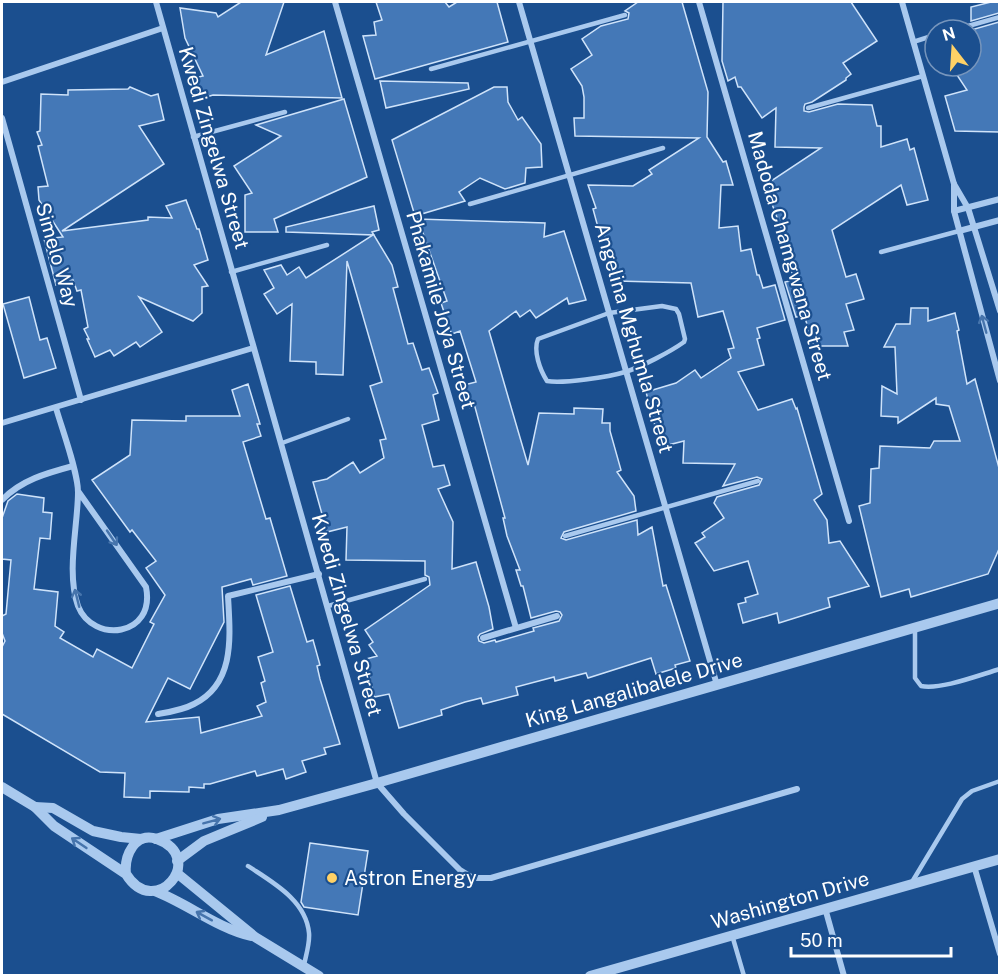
<svg xmlns="http://www.w3.org/2000/svg" width="1001" height="977" font-family="'Public Sans',sans-serif">
<style>
.building{fill:#4478b7;stroke:#cfe3fa;stroke-width:1.5}
.lines{fill:none;stroke-linecap:round;stroke-linejoin:round}
.service{stroke:#a9c9ee;stroke-width:4.5}
.minor{stroke:#a9c9ee;stroke-width:6}
.tertiary{stroke:#a9c9ee;stroke-width:10}
.oneway{stroke:#4674ac}
.poi-dot{fill:#ffd166;stroke:#1b4f8f;stroke-width:2}
.labels{text-anchor:middle;stroke-width:4.5;stroke-linejoin:round;paint-order:stroke}
.street-label{font-size:20px;fill:#fff;stroke:#1b4f8f}
.poi-label{font-size:20px;fill:#fff;stroke:#1b4f8f;text-anchor:start}
</style>
<rect width="100%" height="100%" fill="#1b4f8f"/>
<g class="building">
<polygon points="241,2 284,2 266,55 324,31 342,98 213,95 200,99 194,78 203,76 185,38 180,8 216,13 218,17"/>
<polygon points="376,2 445,2 449,7 457,2 497,2 508,42 375,79 363,36 376,35 374,22 382,20"/>
<polygon points="638,2 682,2 708,92 707,137 723,162 726,161 733,185 721,185 719,228 738,226 741,251 751,249 757,275 759,275 763,288 775,285 785,320 757,328 760,338 757,339 764,365 738,372 758,410 792,399 796,409 797,408 822,494 814,500 827,520 829,543 840,541 869,586 828,598 830,607 779,623 777,613 743,623 738,604 746,602 745,598 758,594 748,561 714,571 695,543 705,537 702,533 724,518 714,503 717,497 759,485 762,479 757,477 723,486 735,464 683,463 684,441 664,446 658,425 655,426 646,392 676,383 695,370 701,378 731,358 728,349 734,348 723,311 698,317 691,283 617,281 604,233 599,231 593,209 596,208 588,185 633,186 652,174 649,170 699,138 575,136 574,118 584,118 584,97 582,86 571,69 592,55 582,39 601,26 628,19 629,13 625,11"/>
<polygon points="723,2 851,2 877,41 843,63 851,74 846,78 846,80 812,102 805,104 804,107 804,111 809,112 838,104 872,105 877,126 881,126 881,147 907,139 910,150 914,148 928,200 907,205 901,185 832,230 846,277 856,274 864,299 846,304 854,330 844,332 848,346 814,346 804,315 796,317 785,282 794,280 783,240 785,239 772,204 776,203 768,183 821,148 775,147 776,108 762,118 741,87 738,87 735,77 728,81 722,61"/>
<polygon points="991,2 999,2 999,13 971,21 971,7"/>
<polygon points="999,22 999,132 955,131 945,96 967,90 955,72 964,66 971,66 971,30"/>
<polygon points="380,81 468,83 469,89 386,108"/>
<polygon points="130,87 151,96 158,94 164,120 139,126 164,164 62,231 148,220 148,217 172,218 166,206 186,200 197,229 199,229 208,260 194,265 208,286 202,287 202,313 193,321 139,297 162,332 140,347 136,342 114,356 110,350 95,357 87,339 89,339 84,329 88,327 81,290 77,291 73,280 56,285 44,239 63,237 39,200 38,187 48,186 38,146 42,145 37,132 40,131 41,94 68,95 68,90 128,89"/>
<polygon points="494,87 507,87 508,102 518,120 522,117 541,144 542,167 526,168 525,183 505,189 480,178 459,192 465,201 415,216 392,140"/>
<polygon points="344,99 367,177 274,219 278,232 245,232 245,195 252,193 234,166 281,136 256,125"/>
<polygon points="374,206 379,230 372,232 392,265 398,287 393,288 408,344 413,343 422,370 429,368 438,393 433,395 439,420 422,425 433,467 444,465 450,485 438,489 453,522 452,569 476,562 489,607 493,629 480,634 478,637 479,641 484,643 495,640 496,642 534,631 533,628 559,621 562,615 560,612 556,611 531,618 523,586 521,586 516,570 520,570 507,536 503,518 505,518 475,407 470,408 464,385 476,382 460,331 452,334 450,330 441,303 447,301 418,219 545,223 544,237 564,231 586,300 569,304 567,298 536,318 530,310 520,317 516,311 489,331 509,400 528,465 539,413 574,414 574,408 603,409 602,423 610,423 610,431 621,470 617,472 634,496 636,511 564,532 561,538 566,540 637,520 638,535 652,527 663,586 666,585 690,661 675,665 676,668 656,674 651,658 588,678 586,673 555,681 554,677 516,687 518,695 483,704 481,698 465,702 441,710 442,715 399,728 389,694 374,697 366,659 377,656 369,645 373,642 365,630 430,585 429,577 425,575 425,561 346,560 347,527 327,532 313,482 327,479 353,462 360,473 384,458 380,440 386,439 370,386 382,382 347,261 343,375 316,374 316,362 290,361 292,304 277,314 264,294 274,288 264,270 281,265 287,275 299,267 306,278 373,235 286,232 286,227"/>
<polygon points="29,297 40,340 47,338 56,368 24,378 3,304"/>
<polygon points="911,308 928,308 928,321 955,313 959,330 957,331 967,384 975,379 999,468 999,549 988,574 911,597 909,589 881,597 859,506 870,503 871,469 879,468 880,446 930,448 934,441 960,441 949,406 936,404 936,398 898,423 898,417 881,416 882,386 897,394 895,347 884,347 896,324 910,324"/>
<polygon points="248,384 260,424 257,424 261,436 243,442 266,519 270,518 287,576 253,585 251,579 222,587 224,622 190,689 168,678 146,722 199,717 201,733 262,716 257,706 266,702 261,683 265,681 258,657 273,652 256,595 290,586 307,642 313,640 320,665 317,666 320,679 340,744 324,748 326,754 302,761 306,772 286,779 283,769 257,776 255,771 210,784 204,784 204,788 189,787 189,792 150,791 150,798 124,797 125,773 100,772 2,714 2,647 5,641 2,633 2,616 6,614 11,560 2,559 2,518 8,501 17,494 44,498 43,512 52,513 50,539 40,538 34,589 58,592 55,626 64,632 60,638 93,657 97,649 132,668 154,624 150,622 165,595 146,568 156,561 132,530 130,532 92,480 130,455 132,420 186,421 186,416 240,416 232,390"/>
<polygon points="310,843 368,851 358,915 304,907 301,902"/>
</g>
<g class="lines">
<g class="service">
<polyline points="954,30 1000,17"/>
<polyline points="913,42 935,35"/>
<polyline points="431,69 625,15"/>
<polyline points="808,108 923,76"/>
<polyline points="193,137 285,112"/>
<polyline points="470,204 663,148"/>
<polyline points="881,252 959,231"/>
<polyline points="231,272 327,245"/>
<path d="M662 306 676 309 679 314 685 339 684 342C670 352 641 367 625 372 609 377 562 384 547 381 540 370 533 351 538 339L609 313Z"/>
<polyline points="282,443 348,419"/>
<polyline points="565,536 758,481"/>
<polyline points="328,606 425,579"/>
<path d="M915 628V678L921 686C941 690 979 675 1000 669"/>
<path d="M248 866C272 882 306 900 309 933 310 943 306 955 304 965"/>
<polyline points="912,882 962,799 972,791 1000,781"/>
<polyline points="732,935 744,976"/>
</g>
<g class="minor">
<polyline points="156,2 377,783 404,814 460,870 473,878 491,878 797,789"/>
<polyline points="335,2 516,628"/>
<polyline points="519,2 717,685"/>
<polyline points="699,2 849,521"/>
<polyline points="902,2 954,184 968,208 1000,311"/>
<polyline points="2,82 163,28"/>
<polyline points="2,118 81,400"/>
<polyline points="954,184 954,211 1000,381"/>
<polyline points="954,211 1000,199"/>
<polyline points="959,231 1000,220"/>
<path d="M56 408C62 429 78 472 78 492 78 525 66 573 78 606 93 644 156 637 146 587L78 491"/>
<polyline points="2,423 253,348"/>
<path d="M2 500C21 480 47 473 73 466"/>
<polyline points="483,638 557,616"/>
<path d="M158 714C170 712 183 710 194 704 236 683 230 635 228 596L319 574"/>
<polyline points="974,866 1000,954"/>
<polyline points="825,908 844,976"/>
</g>
<g class="tertiary">
<path d="M2 787 35 807 54 826 126 874C155 921 208 858 157 839 135 831 124 856 126 874"/>
<polyline points="35,807 53,808 93,831 121,837 141,839"/>
<polyline points="156,839 218,819 279,810 377,783 1000,603"/>
<polyline points="177,861 204,841 262,817"/>
<polyline points="178,874 255,937 319,976"/>
<path d="M155 891C188 904 217 928 251 936"/>
<polyline points="590,976 1000,859"/>
</g>
</g>
<defs><path id="oneway-shaft" d="M-6 0H5M1.5-3L5.5 0L1.5 3" fill="none" stroke-width="1.6" stroke-linecap="round" stroke-linejoin="round" transform="scale(1.5)"/></defs>
<g class="oneway">
<use href="#oneway-shaft" transform="translate(984 324) rotate(-105)"/>
<use href="#oneway-shaft" transform="translate(112 538) rotate(56)"/>
<use href="#oneway-shaft" transform="translate(77 598) rotate(-104)"/>
<use href="#oneway-shaft" transform="translate(212 821) rotate(-15)"/>
<use href="#oneway-shaft" transform="translate(79 843) rotate(-146)"/>
<use href="#oneway-shaft" transform="translate(204 916) rotate(-151)"/>
</g>
<circle class="poi-dot" cx="332" cy="878" r="6"/>
<g class="labels">
<g class="street-label">
<text transform="translate(214 148) rotate(74)" y="7">Kwedi Zingelwa Street</text>
<text transform="translate(57 255) rotate(74)" y="7">Simelo Way</text>
<text transform="translate(790 256) rotate(74)" y="7">Madoda Chamgwana Street</text>
<text transform="translate(441 310) rotate(74)" y="7">Phakamile Joya Street</text>
<text transform="translate(634 338) rotate(74)" y="7">Angelina Mghumla Street</text>
<text transform="translate(347 615) rotate(74)" y="7">Kwedi Zingelwa Street</text>
<text transform="translate(634 690) rotate(-16)" y="7">King Langalibalele Drive</text>
<text transform="translate(790 900) rotate(-16)" y="7">Washington Drive</text>
</g>
<g class="poi-label">
<text x="344" y="885">Astron Energy</text>
</g>
</g>
<rect width="1001" height="977" fill="none" stroke="#ffffff" stroke-width="6"/>
<g transform="translate(953 48) rotate(343)"><circle r="28" fill="#1b4f8f" stroke="#7695bc" stroke-width="1.5"/>
<path d="M0-4.5L10 22L0 15L-10 22Z" fill="#ffd166"/>
<text y="-9" font-size="16" font-weight="bold" text-anchor="middle" fill="#ffffff">N</text>
</g>
<path d="M791 947v9h160v-9" fill="none" stroke="#ffffff" stroke-width="3"/>
<text x="800" y="947" font-size="18" fill="#ffffff" stroke="#1b4f8f" stroke-width="4.5" paint-order="stroke">50 m</text>
</svg>
